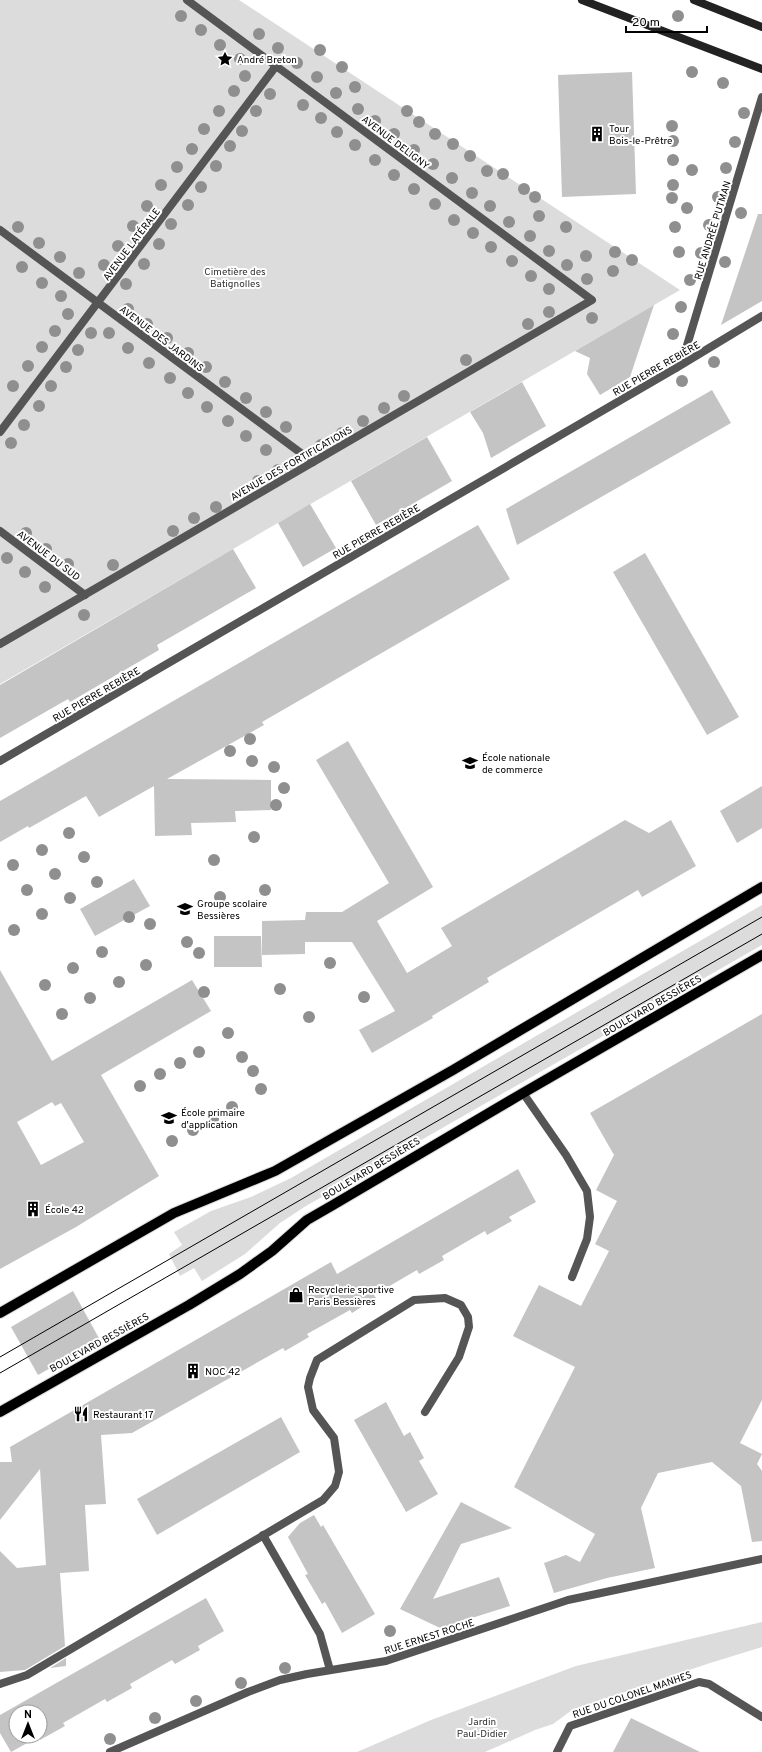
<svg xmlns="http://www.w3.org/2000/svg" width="762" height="1752" font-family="Overpass,sans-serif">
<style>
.green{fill:#dcdcdc}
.building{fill:#c4c4c4;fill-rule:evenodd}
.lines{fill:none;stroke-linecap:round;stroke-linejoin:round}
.primary-casing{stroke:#dbdbdb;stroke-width:12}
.service{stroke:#555;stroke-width:8}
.pedestrian{stroke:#555;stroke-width:8}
.minor{stroke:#555;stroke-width:8}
.secondary{stroke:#222;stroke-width:8}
.primary{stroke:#000;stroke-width:10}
.tram{stroke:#000;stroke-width:1}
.tree{fill:#8f8f8f}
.labels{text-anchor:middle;stroke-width:4;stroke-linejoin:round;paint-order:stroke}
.poi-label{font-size:10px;fill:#000;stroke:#fff;text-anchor:start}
.street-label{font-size:10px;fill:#000;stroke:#fff}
.park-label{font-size:10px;fill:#333;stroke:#fff}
</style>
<rect width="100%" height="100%" fill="#fff"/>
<g class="green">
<polygon points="0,0 239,0 680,290 0,684"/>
<polygon points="762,905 762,945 306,1206 280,1223 245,1254 202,1281 194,1268 180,1276 169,1254 182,1245 174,1232 211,1211 251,1197 291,1178"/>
<polygon points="762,1622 762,1647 707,1664 572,1710 553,1724 535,1730 485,1752 357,1752 431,1720 576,1666"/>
</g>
<g class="building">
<polygon points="632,72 636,194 562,197 558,75"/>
<polygon points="758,214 762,214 762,301 721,325"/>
<polygon points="654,305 630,377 600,395 587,374 590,358 575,351"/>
<polygon points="522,382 546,426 491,458 483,433 470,412"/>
<polygon points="712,390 731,423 517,545 506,509"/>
<polygon points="427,437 452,481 376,525 351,481"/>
<polygon points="310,504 336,548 303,567 278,523"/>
<polygon points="478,525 510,579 262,722 264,725 167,779 271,780 271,810 235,811 236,822 191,823 192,835 155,836 154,786 99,817 86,796 29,828 28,826 0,842 0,801"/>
<polygon points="233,549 256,588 157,645 159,650 70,702 68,699 0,738 0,685"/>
<polygon points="645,553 739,717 707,735 613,572"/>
<polygon points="348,741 433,887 377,921 407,973 452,946 441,928 625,820 649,833 671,820 696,866 642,897 638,890 487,978 489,982 432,1016 433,1018 372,1053 359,1030 395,1011 352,942 305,942 305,954 262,955 262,921 305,920 306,912 342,912 389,883 316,760"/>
<polygon points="762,786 762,828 737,843 720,811"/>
<polygon points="134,879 150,906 95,936 80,909"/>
<polygon points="214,936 261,936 262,967 214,967"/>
<path d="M0 970 52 1061 192 980 211 1011 101 1075 159 1176 76 1227 0 1269ZM52 1102 55 1106 61 1103 84 1142 41 1165 17 1122Z"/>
<polygon points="762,1014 762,1400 740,1443 762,1454 757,1464 762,1471 762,1541 752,1542 741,1486 712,1462 658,1473 641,1508 655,1568 607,1578 554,1593 544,1563 566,1555 580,1562 595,1534 514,1487 575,1367 513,1336 539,1285 581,1306 609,1251 595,1244 617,1201 596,1190 614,1155 590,1113"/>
<polygon points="518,1169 536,1202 509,1217 512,1221 487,1235 485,1231 442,1256 444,1260 419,1274 417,1270 374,1295 376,1298 352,1313 350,1310 307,1334 309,1337 285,1351 283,1348 132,1433 101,1435 106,1504 85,1505 89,1571 60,1573 65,1646 25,1670 0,1672 0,1551 17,1568 46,1565 40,1469 0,1520 0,1462 12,1462 10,1447 331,1262 337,1274"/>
<polygon points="73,1291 100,1340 38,1375 11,1327"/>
<polygon points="386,1402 404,1436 410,1432 424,1458 419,1461 438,1494 406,1512 354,1420"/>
<polygon points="281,1417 300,1452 157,1535 137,1499"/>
<polygon points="461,1502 512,1528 461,1544 433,1599 499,1577 510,1606 440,1628 400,1609"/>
<polygon points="314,1515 321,1527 323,1525 375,1614 342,1633 325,1602 322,1604 305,1575 308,1574 288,1537 300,1523"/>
<path d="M206 1598 224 1631 198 1646 200 1650 175 1664 172 1660 130 1684 132 1688 107 1702 105 1699 63 1723 65 1726 40 1740 38 1737 11 1752 0 1733V1715ZM16 1712H40V1736H16Z"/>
<polygon points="66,1658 66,1666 50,1668"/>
<polygon points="631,1718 700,1752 613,1752"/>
</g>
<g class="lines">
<g class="primary-casing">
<g id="primary">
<polyline points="0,1313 174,1213 275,1171 453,1070 762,887"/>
<polyline points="0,1412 189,1305 240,1274 272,1251 307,1220 333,1205 523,1093 762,955"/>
</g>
</g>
<g class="service">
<polyline points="0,230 313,462"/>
<polyline points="0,432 276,66"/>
<polyline points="0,531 85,595"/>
<polyline points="0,644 592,300 187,0"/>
<polyline points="523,1093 566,1155 587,1191 590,1217 587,1239 572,1277"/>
<polyline points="263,1535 320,1634 330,1670"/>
<polyline points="0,1684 27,1675 323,1500 335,1486 339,1472 334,1438 313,1410 308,1387 310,1378 317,1360 414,1300 445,1298 461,1305 468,1317 469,1327 459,1357 425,1412"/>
</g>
<polyline class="pedestrian" points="676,368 762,316"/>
<g class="minor">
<polyline points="0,761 676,368 685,352 762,97"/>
<polyline points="110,1752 248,1692 280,1680 307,1674 386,1661 568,1600 762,1559"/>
<polyline points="557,1752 570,1726 699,1682 709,1684 762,1717"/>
</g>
<g class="secondary">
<polyline points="582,0 762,69"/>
<polyline points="694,0 762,27"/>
</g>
<use href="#primary" class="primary"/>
<g class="tram">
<polyline points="0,1357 762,917"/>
<polyline points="0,1373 762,934"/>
</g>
</g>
<g class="tree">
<circle cx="181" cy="16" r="6"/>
<circle cx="678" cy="16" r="6"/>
<circle cx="201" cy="30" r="6"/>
<circle cx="259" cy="34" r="6"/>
<circle cx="220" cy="45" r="6"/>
<circle cx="278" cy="48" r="6"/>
<circle cx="320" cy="50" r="6"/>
<circle cx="240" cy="59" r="6"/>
<circle cx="297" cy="63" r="6"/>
<circle cx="342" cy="67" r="6"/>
<circle cx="692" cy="72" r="6"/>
<circle cx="245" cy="76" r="6"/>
<circle cx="317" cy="77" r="6"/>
<circle cx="723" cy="83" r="6"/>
<circle cx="355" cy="87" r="6"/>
<circle cx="234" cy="91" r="6"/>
<circle cx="336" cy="93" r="6"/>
<circle cx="270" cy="94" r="6"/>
<circle cx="303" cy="105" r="6"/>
<circle cx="358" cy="109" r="6"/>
<circle cx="219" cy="111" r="6"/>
<circle cx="256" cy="111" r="6"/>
<circle cx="407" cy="111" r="6"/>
<circle cx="744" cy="113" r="6"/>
<circle cx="321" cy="118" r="6"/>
<circle cx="375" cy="121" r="6"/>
<circle cx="419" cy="122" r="6"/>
<circle cx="672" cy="126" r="6"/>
<circle cx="204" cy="129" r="6"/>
<circle cx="242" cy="131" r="6"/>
<circle cx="337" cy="132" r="6"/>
<circle cx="394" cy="134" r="6"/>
<circle cx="435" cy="134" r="6"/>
<circle cx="673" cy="141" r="6"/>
<circle cx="735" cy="142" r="6"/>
<circle cx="453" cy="144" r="6"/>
<circle cx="355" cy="145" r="6"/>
<circle cx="230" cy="146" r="6"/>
<circle cx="192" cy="149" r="6"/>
<circle cx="414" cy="150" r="6"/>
<circle cx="470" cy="156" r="6"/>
<circle cx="375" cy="160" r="6"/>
<circle cx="673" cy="160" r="6"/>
<circle cx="433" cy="164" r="6"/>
<circle cx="216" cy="166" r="6"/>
<circle cx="177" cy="167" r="6"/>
<circle cx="726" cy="168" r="6"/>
<circle cx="692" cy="170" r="6"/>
<circle cx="487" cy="171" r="6"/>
<circle cx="503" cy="174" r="6"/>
<circle cx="394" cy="175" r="6"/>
<circle cx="452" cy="178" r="6"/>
<circle cx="161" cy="185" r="6"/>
<circle cx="673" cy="185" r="6"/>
<circle cx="201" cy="187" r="6"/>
<circle cx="414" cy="189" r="6"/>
<circle cx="524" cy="189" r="6"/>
<circle cx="472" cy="193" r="6"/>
<circle cx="535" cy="197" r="6"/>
<circle cx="718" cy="197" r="6"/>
<circle cx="672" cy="198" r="6"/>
<circle cx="435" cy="204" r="6"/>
<circle cx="188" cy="205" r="6"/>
<circle cx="147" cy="206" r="6"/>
<circle cx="490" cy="206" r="6"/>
<circle cx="687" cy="208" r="6"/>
<circle cx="741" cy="213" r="6"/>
<circle cx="539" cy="216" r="6"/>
<circle cx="454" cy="220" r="6"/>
<circle cx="509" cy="222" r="6"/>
<circle cx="171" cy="224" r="6"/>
<circle cx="709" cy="225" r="6"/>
<circle cx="133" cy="226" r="6"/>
<circle cx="18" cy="227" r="6"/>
<circle cx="566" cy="227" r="6"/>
<circle cx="675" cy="227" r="6"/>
<circle cx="473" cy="233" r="6"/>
<circle cx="530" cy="236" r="6"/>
<circle cx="39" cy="243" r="6"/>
<circle cx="159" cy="244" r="6"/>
<circle cx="118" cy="246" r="6"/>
<circle cx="491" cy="247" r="6"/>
<circle cx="549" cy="251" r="6"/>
<circle cx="615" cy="252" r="6"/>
<circle cx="679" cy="252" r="6"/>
<circle cx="701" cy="253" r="6"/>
<circle cx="586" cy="256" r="6"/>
<circle cx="60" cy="257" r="6"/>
<circle cx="632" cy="260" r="6"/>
<circle cx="512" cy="261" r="6"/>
<circle cx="725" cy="262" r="6"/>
<circle cx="144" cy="264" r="6"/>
<circle cx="104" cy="265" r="6"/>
<circle cx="567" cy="265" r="6"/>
<circle cx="22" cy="267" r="6"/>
<circle cx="613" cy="271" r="6"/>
<circle cx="79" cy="273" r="6"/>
<circle cx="531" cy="276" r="6"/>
<circle cx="587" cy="279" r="6"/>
<circle cx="690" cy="280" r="6"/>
<circle cx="42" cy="283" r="6"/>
<circle cx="126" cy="284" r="6"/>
<circle cx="549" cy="289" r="6"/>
<circle cx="61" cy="296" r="6"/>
<circle cx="681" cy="307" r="6"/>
<circle cx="128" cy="309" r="6"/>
<circle cx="549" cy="312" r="6"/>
<circle cx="68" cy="314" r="6"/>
<circle cx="592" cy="318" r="6"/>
<circle cx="147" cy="324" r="6"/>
<circle cx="528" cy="324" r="6"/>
<circle cx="55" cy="331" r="6"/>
<circle cx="91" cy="333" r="6"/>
<circle cx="109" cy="333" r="6"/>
<circle cx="673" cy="334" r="6"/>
<circle cx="167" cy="338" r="6"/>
<circle cx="42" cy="347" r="6"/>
<circle cx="128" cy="348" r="6"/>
<circle cx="78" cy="350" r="6"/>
<circle cx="188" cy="353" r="6"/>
<circle cx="466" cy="360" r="6"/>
<circle cx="714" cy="362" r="6"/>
<circle cx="149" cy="363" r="6"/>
<circle cx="28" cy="366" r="6"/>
<circle cx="66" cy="367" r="6"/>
<circle cx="206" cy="367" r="6"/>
<circle cx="170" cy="378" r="6"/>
<circle cx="682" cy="381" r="6"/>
<circle cx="225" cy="382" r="6"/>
<circle cx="13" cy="386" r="6"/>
<circle cx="51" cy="386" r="6"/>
<circle cx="188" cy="393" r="6"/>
<circle cx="404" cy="396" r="6"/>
<circle cx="246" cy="398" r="6"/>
<circle cx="39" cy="406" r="6"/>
<circle cx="207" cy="407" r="6"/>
<circle cx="384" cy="408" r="6"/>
<circle cx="266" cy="412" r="6"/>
<circle cx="228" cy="421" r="6"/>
<circle cx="363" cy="421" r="6"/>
<circle cx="24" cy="425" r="6"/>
<circle cx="286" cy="427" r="6"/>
<circle cx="342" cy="433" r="6"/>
<circle cx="246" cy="436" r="6"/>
<circle cx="11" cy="443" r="6"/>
<circle cx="321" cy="445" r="6"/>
<circle cx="266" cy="450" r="6"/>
<circle cx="278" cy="470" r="6"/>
<circle cx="258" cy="481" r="6"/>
<circle cx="216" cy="507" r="6"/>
<circle cx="194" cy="518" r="6"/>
<circle cx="173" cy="531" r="6"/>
<circle cx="26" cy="533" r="6"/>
<circle cx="46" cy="549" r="6"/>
<circle cx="7" cy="558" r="6"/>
<circle cx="68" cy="564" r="6"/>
<circle cx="113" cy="565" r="6"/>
<circle cx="25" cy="572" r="6"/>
<circle cx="45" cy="587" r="6"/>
<circle cx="84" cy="615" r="6"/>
<circle cx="250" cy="739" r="6"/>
<circle cx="230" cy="751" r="6"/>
<circle cx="252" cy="761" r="6"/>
<circle cx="274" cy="767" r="6"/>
<circle cx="284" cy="788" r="6"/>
<circle cx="276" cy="805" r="6"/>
<circle cx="69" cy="833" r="6"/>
<circle cx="254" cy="837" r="6"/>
<circle cx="42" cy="850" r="6"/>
<circle cx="84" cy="857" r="6"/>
<circle cx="214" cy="860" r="6"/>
<circle cx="13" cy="865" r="6"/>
<circle cx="55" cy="874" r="6"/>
<circle cx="97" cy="882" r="6"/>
<circle cx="27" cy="890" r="6"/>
<circle cx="265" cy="890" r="6"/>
<circle cx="220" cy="897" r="6"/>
<circle cx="70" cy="898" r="6"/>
<circle cx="42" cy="914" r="6"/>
<circle cx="129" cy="917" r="6"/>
<circle cx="150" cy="924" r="6"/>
<circle cx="14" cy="930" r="6"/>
<circle cx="187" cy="942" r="6"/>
<circle cx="102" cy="952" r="6"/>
<circle cx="199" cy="953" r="6"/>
<circle cx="330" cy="963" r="6"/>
<circle cx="146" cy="965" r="6"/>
<circle cx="73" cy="968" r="6"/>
<circle cx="119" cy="982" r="6"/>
<circle cx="45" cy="985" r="6"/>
<circle cx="280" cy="989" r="6"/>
<circle cx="204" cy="992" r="6"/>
<circle cx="364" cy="997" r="6"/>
<circle cx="90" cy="998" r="6"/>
<circle cx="62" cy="1014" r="6"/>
<circle cx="309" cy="1017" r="6"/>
<circle cx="228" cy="1033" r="6"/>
<circle cx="199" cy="1052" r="6"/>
<circle cx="242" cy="1057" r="6"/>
<circle cx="180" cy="1063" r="6"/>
<circle cx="253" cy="1071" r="6"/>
<circle cx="160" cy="1074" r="6"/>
<circle cx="140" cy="1086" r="6"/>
<circle cx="261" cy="1089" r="6"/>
<circle cx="232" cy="1107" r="6"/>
<circle cx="213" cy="1119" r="6"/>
<circle cx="193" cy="1130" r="6"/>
<circle cx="172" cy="1141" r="6"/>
<circle cx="390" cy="1631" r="6"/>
<circle cx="285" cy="1668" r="6"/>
<circle cx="241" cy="1683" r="6"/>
<circle cx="196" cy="1701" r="6"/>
<circle cx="155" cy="1718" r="6"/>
<circle cx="110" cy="1739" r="6"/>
</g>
<defs>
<g id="sight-bare" transform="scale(1.2)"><path d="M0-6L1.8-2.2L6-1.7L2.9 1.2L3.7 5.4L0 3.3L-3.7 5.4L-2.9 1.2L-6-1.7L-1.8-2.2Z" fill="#000" stroke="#fff" stroke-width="2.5" paint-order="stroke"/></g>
<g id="building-bare" transform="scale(1.2)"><path d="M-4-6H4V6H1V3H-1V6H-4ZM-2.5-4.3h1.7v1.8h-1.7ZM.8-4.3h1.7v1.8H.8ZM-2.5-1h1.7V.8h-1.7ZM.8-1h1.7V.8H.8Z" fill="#000" stroke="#fff" stroke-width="2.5" paint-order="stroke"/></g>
<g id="university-bare" transform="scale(1.2)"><path d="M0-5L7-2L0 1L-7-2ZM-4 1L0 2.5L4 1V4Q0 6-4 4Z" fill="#000" stroke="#fff" stroke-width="2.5" paint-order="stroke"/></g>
<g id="school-bare" transform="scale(1.2)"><path d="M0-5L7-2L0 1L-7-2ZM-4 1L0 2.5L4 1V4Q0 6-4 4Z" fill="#000" stroke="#fff" stroke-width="2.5" paint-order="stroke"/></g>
<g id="shop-bare" transform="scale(1.2)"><path d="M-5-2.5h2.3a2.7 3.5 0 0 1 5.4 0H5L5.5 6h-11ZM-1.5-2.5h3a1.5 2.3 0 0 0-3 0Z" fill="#000" stroke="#fff" stroke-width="2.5" paint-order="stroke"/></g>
<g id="restaurant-bare" transform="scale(1.2)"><path d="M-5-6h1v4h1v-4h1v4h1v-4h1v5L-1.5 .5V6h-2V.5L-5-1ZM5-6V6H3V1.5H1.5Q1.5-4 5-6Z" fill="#000" stroke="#fff" stroke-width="2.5" paint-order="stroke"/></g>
</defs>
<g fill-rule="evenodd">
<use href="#sight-bare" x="225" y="59"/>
<use href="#building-bare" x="597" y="134"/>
<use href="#university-bare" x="470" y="763"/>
<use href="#school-bare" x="185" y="909"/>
<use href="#school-bare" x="169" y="1118"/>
<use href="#building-bare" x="33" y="1209"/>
<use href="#shop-bare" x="296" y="1295"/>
<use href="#building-bare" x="193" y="1371"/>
<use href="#restaurant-bare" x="81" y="1414"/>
</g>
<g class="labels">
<g class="poi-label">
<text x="237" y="63">André Breton</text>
<text x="609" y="132">Tour<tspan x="609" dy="12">Bois-le-Prêtre</tspan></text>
<text x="482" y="761">École nationale<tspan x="482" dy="12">de commerce</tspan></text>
<text x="197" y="907">Groupe scolaire<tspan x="197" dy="12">Bessières</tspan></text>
<text x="181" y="1116">École primaire<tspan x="181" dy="12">d'application</tspan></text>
<text x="45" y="1213">École 42</text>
<text x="308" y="1293">Recyclerie sportive<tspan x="308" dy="12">Paris Bessières</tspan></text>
<text x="205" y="1375">NOC 42</text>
<text x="93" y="1418">Restaurant 17</text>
</g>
<g class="street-label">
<text transform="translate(396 142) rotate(37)" y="4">AVENUE DELIGNY</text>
<text transform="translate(712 230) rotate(-73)" y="4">RUE ANDRÉE PUTMAN</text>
<text transform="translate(131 244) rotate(-53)" y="4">AVENUE LATÉRALE</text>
<text transform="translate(162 338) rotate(37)" y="4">AVENUE DES JARDINS</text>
<text transform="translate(656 368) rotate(-30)" y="4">RUE PIERRE REBIÈRE</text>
<text transform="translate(291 463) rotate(-30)" y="4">AVENUE DES FORTIFICATIONS</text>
<text transform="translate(376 531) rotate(-30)" y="4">RUE PIERRE REBIÈRE</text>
<text transform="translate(49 555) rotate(37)" y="4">AVENUE DU SUD</text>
<text transform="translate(96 694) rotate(-30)" y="4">RUE PIERRE REBIÈRE</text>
<text transform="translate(652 1005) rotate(-30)" y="4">BOULEVARD BESSIÈRES</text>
<text transform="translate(371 1168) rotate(-31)" y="4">BOULEVARD BESSIÈRES</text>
<text transform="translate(99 1342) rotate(-29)" y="4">BOULEVARD BESSIÈRES</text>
<text transform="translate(429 1636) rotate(-18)" y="4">RUE ERNEST ROCHE</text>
<text transform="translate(632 1694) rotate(-19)" y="4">RUE DU COLONEL MANHES</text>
</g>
<g class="park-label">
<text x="235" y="275">Cimetière des<tspan x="235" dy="12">Batignolles</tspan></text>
<text x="482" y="1725">Jardin<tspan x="482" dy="12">Paul-Didier</tspan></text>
</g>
</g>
<g transform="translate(28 1724)"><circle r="19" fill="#ffffff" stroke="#999999"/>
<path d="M0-3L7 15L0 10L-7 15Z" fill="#000000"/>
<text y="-6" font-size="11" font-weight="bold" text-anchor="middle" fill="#000000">N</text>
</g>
<path d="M626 26v6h81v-6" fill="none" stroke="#000000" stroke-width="2"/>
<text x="632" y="26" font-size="12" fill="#000000" stroke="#ffffff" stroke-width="3" paint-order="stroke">20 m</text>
</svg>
